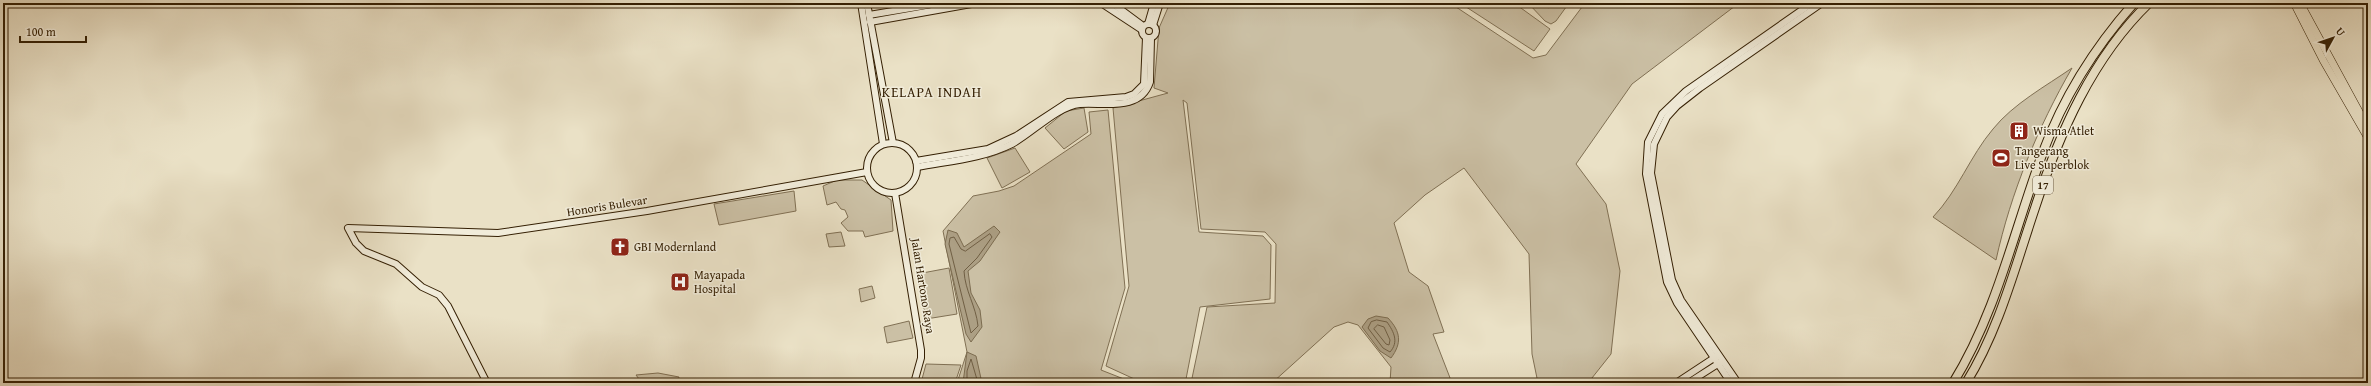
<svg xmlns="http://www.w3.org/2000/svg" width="2371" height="386" font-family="'Gentium Book Plus',serif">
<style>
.green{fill:#cbc0a5;stroke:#807054}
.water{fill:#ac9f84;stroke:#7c6c50}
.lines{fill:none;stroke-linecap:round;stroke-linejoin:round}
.shore{stroke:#705f44;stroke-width:1}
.secondary-casing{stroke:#341f03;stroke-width:8}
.primary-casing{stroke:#341f03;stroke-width:8}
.highway-casing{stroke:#341f03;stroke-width:10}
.secondary{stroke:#f1ecda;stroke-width:6}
.primary{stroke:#eae1c6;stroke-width:7}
.highway{stroke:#eae1c6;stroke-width:8}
.labels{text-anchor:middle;stroke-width:3;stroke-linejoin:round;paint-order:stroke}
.shield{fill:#f1ecda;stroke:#6d5c44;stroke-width:1}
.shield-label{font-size:11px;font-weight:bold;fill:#341f03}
.poi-label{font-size:12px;fill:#341f03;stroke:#f1ecda;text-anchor:start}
.street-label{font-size:12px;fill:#341f03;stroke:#f1ecda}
.quarter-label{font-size:14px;letter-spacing:1px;fill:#341f03;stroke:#f1ecda}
</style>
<rect width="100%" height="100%" fill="#eae1c6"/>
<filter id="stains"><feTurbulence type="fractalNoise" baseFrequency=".005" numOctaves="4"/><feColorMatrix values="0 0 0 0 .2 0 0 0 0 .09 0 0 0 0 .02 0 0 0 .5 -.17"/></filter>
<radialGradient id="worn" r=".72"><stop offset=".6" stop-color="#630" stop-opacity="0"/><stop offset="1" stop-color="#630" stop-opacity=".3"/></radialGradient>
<g class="green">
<polygon points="1170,3 1450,3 1533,58 1546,55 1585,3 1739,3 1632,84 1576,164 1606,204 1620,271 1611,354 1588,383 1538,383 1532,354 1529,254 1464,168 1425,195 1394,223 1409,272 1428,286 1444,332 1433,334 1452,383 1390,383 1391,367 1358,325 1348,322 1334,327 1272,383 1191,383 1207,307 1275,303 1276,244 1265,232 1201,229 1187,103 1183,100 1199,232 1263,236 1271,245 1270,299 1200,307 1186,379 1143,383 1106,366 1129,286 1113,108 1168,93 1154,88 1159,28"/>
<polygon points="1460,3 1514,3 1550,29 1534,51"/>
<polygon points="1528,3 1542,3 1549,8 1553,3 1569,3 1556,21 1551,24 1545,21"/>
<path d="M2072 68C2038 127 2011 192 1996 260L1933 217C1958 191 1970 156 1993 129 2013 104 2046 86 2072 68Z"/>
<polygon points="1084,108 1088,132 1064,149 1045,128 1066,111"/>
<polygon points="1108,110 1125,288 1101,370 1134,383 957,383 967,352 943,231 973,196 999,191 1014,186 1091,134 1089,112"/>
<polygon points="1015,148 1030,172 1002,188 987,158"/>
<polygon points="837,180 862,180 891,200 893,231 865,237 863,231 848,231 841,223 848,217 845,210 841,209 836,202 827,205 823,186"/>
<polygon points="794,191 796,211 719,225 714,204"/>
<polygon points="841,232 845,246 829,247 826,234"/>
<polygon points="949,268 957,314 926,319 917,274"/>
<polygon points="872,286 875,298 861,302 859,289"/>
<polygon points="909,321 913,338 887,343 884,327"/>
<polygon points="926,364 961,365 955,383 921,383"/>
<polygon points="658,373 679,377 678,383 642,383 636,375"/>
</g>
<g class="water">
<polygon points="994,226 1000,232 980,261 968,271 971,293 980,310 982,327 971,342 966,334 945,244 948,230 957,233 964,247"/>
<path d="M1376 316 1388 318C1401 332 1402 343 1391 358L1380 351 1362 327 1368 319Z"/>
<polygon points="967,352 976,356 982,383 963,383"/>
</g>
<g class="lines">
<g class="shore">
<path d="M990 234 992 237 977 258 964 271C965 291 976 306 978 326L971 333 949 244 950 238 954 237 961 249 965 251Z"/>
<path d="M1377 320 1387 322C1394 332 1399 342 1390 352L1383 348 1368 328 1371 322Z"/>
<polygon points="1378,325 1384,327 1390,340 1389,345 1386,344 1374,329"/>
<polyline points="967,383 967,371 971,359 978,383"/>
</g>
<g class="secondary-casing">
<g id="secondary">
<polyline points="861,3 883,144"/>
<polyline points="867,3 893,143"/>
<polyline points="1101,3 1142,30"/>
<polyline points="1112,3 1143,26"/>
<polyline points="869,15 941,3"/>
<polyline points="870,22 977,3"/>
<circle cx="1149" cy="31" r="7"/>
<polyline points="1148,24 1154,3"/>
<polyline points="1153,25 1160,3"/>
<circle cx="892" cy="168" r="25"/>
<polyline points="916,161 988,149 1016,136 1068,102 1126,97 1134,94 1144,84 1146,38"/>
<path d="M917 167C948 161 982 159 1012 144 1032 133 1058 106 1080 104 1104 102 1140 112 1150 82L1151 38"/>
<polyline points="895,193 921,350 921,358 914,383"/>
<polyline points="487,383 448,306 439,295 422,287 396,264 364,251 356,243 348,228 498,233 647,211 867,172"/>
<polyline points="1676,383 1717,356"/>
<polyline points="1688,383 1721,362"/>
<polyline points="1731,383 1677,303 1667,282 1646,174 1648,142 1662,114 1686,91 1812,3"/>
<polyline points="1738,383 1681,300 1672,280 1651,173 1654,144 1667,117 1677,106 1700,88 1822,3"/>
</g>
</g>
<g class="primary-casing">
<g id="primary">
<polyline points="2294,3 2323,60 2368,138"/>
<polyline points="2300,3 2368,128"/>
</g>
</g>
<g class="highway-casing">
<g id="highway">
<path d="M1953 383C1997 312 2014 230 2043 152 2063 98 2096 46 2134 3"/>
<path d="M1966 383C1999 330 2015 267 2035 208 2059 134 2092 58 2149 3"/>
</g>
</g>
<use href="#secondary" class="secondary"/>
<use href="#primary" class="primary"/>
<use href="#highway" class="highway"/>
</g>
<defs>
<g id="building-square" transform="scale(1)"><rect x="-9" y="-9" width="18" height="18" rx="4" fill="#8f2418" stroke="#f1ecda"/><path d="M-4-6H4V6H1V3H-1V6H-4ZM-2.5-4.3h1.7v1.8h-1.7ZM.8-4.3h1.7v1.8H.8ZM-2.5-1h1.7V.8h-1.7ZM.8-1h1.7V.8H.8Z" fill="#fff"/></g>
<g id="stadium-square" transform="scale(1)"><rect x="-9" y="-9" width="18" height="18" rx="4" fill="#8f2418" stroke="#f1ecda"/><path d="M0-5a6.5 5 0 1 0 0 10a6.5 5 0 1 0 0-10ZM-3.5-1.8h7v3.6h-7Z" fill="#fff"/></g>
<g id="church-square" transform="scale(1)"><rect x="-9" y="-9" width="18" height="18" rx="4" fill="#8f2418" stroke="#f1ecda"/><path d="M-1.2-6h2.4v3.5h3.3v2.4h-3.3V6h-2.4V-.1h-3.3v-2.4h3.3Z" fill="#fff"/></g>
<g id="hospital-square" transform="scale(1)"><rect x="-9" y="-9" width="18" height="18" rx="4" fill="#8f2418" stroke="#f1ecda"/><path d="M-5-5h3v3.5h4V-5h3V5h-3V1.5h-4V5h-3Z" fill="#fff"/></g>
</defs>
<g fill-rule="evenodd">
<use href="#building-square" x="2019" y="131"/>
<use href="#stadium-square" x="2001" y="158"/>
<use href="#church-square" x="620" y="247"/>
<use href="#hospital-square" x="680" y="282"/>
</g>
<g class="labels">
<rect class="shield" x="2033" y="176" width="20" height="18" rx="3"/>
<g class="shield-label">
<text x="2043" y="189">17</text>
</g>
<g class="poi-label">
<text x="2033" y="135">Wisma Atlet</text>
<text x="2015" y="155">Tangerang<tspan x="2015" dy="14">Live Superblok</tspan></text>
<text x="634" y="251">GBI Modernland</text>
<text x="694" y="279">Mayapada<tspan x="694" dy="14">Hospital</tspan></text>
</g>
<g class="street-label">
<text transform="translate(607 206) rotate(-9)" y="4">Honoris Bulevar</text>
<text transform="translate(923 286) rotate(81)" y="4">Jalan Hartono Raya</text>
</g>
<g class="quarter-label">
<text x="932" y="97">KELAPA INDAH</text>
</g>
</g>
<rect width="2371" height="386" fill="none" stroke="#eae1c6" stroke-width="16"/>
<rect x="4" y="4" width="2363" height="378" fill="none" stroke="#341f03" stroke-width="2"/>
<rect x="8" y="8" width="2355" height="370" fill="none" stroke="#341f03"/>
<g transform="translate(2333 38) rotate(50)" stroke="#f1ecda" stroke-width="3" paint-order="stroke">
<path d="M0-3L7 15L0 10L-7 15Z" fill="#341f03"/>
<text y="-6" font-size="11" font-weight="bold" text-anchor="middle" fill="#341f03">U</text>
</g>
<path d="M20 36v6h66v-6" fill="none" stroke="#341f03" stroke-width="2"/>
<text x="26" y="36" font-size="12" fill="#341f03" stroke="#f1ecda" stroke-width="3" paint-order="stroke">100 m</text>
<rect width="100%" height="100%" filter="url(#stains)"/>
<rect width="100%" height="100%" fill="url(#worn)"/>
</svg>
